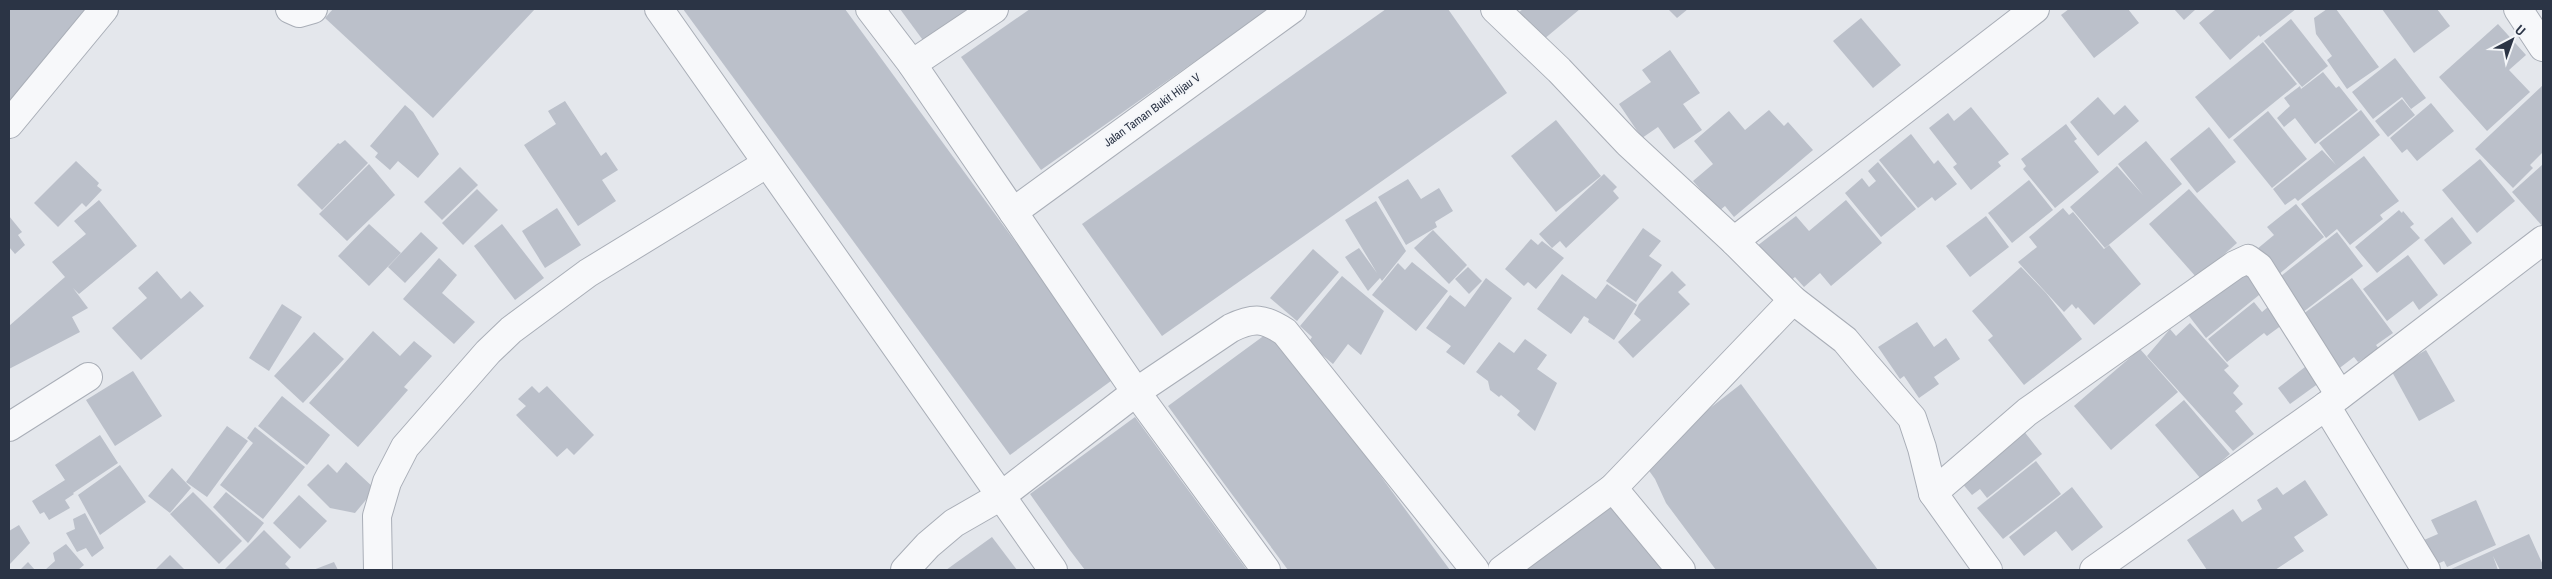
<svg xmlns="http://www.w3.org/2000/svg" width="2552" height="579" font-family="'Archivo Narrow',sans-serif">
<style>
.building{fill:#bbc0ca}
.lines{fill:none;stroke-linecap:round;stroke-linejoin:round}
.minor-casing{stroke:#a9aeb7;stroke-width:30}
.minor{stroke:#f7f8fa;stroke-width:28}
.labels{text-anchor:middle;stroke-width:4;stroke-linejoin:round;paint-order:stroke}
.street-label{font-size:12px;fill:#2b3445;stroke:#f4f6f9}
</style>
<rect width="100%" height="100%" fill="#e4e7ec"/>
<g class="building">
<polygon points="9,9 93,9 9,114"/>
<polygon points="333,9 535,9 433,118 325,18"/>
<polygon points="683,9 845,9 1115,378 1010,455"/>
<polygon points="900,9 982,9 928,47"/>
<polygon points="1030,9 1269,9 1041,170 961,57"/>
<polygon points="1386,9 1448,9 1507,93 1162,336 1082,224"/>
<polygon points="1523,9 1580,9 1537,45 1513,17"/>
<polygon points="1668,9 1688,9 1677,18"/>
<polygon points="2069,9 2128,9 2139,23 2094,58 2061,15"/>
<polygon points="2174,9 2196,9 2184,20"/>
<polygon points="2216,9 2296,9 2260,37 2259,35 2230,60 2199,23"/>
<polygon points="2327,9 2336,9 2379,67 2347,89 2327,60 2332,56 2316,34 2314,18"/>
<polygon points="2382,9 2437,9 2450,26 2414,53"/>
<polygon points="1861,18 1901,65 1873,88 1833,41"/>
<polygon points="2291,19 2328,66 2302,87 2264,41"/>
<polygon points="2498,24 2526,55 2509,70 2530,92 2487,131 2439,77"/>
<polygon points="2263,42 2297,84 2229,139 2195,97"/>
<polygon points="1670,50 1700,93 1683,104 1702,130 1674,149 1658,127 1642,138 1619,104 1651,82 1642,70"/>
<polygon points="2395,58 2426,98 2411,109 2402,97 2373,119 2352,92"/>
<polygon points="2323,72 2336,88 2339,86 2358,110 2315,144 2295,118 2284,127 2277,118 2290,106 2284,98 2300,86 2301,89"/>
<polygon points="2543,85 2543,152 2530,165 2533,168 2513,188 2475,149"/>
<polygon points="2098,97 2114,115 2125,105 2139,121 2098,156 2070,122"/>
<polygon points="2402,99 2415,115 2388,137 2375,121"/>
<polygon points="565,101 601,156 606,152 618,170 602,180 616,201 578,226 524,145 556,124 548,111"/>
<polygon points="2431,103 2454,131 2417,161 2407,149 2402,153 2390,138"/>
<polygon points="405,105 413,112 439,154 418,178 398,161 390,170 375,157 378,153 370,146"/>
<polygon points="1971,107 2009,154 1998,162 2001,166 1971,190 1953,167 1957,164 1929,128 1948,113 1954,121"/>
<polygon points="1769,110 1784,126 1788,122 1813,150 1734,217 1725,206 1719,211 1693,181 1713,164 1694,141 1729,111 1745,130"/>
<polygon points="2361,110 2380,135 2298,201 2295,198 2285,205 2273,189 2322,150 2336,165 2319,143"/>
<polygon points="2268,111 2307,159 2272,188 2233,140"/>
<polygon points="1556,120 1601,176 1556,212 1511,156"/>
<polygon points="2066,124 2077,139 2074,141 2099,172 2055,208 2023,169 2026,166 2021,159"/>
<polygon points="2209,127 2236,162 2197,193 2170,159"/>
<polygon points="1911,134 1934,164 1938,160 1957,184 1935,201 1932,197 1918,208 1879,160"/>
<polygon points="345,140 368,163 322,210 297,185 338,143 340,144"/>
<polygon points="2146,141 2182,184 2105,248 2070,207 2117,166 2143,195 2118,164"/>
<polygon points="2364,156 2399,201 2380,215 2383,219 2350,245 2337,229 2326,238 2301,204"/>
<polygon points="2480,159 2515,201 2477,233 2442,190"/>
<polygon points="76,161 99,183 97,186 102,190 86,207 82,203 58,227 34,203"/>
<polygon points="1878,162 1916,209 1881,237 1845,193 1862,178 1869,187 1876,181 1868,171"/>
<polygon points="369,164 395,195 347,241 319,214"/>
<polygon points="2543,164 2543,227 2512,192"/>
<polygon points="460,167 478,185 442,220 424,202"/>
<polygon points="1604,174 1617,187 1613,191 1619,198 1566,248 1560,241 1552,248 1539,234"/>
<polygon points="1408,179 1421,199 1439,188 1453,211 1435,222 1437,227 1406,245 1378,197"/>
<polygon points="2029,180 2053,210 2012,243 1988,213"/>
<polygon points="477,189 498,210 463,245 442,223"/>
<polygon points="2189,189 2237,243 2197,278 2149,224"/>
<polygon points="99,200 137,246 79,294 73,288 88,308 72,317 80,332 9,369 9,326 65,277 52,262 86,234 74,221"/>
<polygon points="1846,200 1882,243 1831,286 1820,273 1804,287 1795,277 1789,282 1757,246 1796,216 1809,231"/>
<polygon points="1376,201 1406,251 1382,281 1380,278 1368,291 1345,257 1359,248 1377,273 1345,220"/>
<polygon points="2296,204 2324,237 2273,279 2251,254 2274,235 2267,227"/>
<polygon points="557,208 581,245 545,268 522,231"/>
<polygon points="2063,208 2069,215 2073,212 2104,249 2109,245 2141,284 2094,325 2078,307 2076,309 2072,304 2064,312 2018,262 2037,247 2029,237"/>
<polygon points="2399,210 2402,213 2403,211 2414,224 2410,227 2420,238 2377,273 2355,247"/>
<polygon points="9,216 22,232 18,235 25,245 15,254 9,247"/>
<polygon points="1986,216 2009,247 1970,277 1946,246"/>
<polygon points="2452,217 2472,243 2444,265 2424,240"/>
<polygon points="369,224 401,253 369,286 338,256"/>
<polygon points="502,224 544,278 515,300 474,246"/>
<polygon points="1643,228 1661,241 1649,256 1662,265 1636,302 1606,281"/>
<polygon points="1433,230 1467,265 1449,284 1414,248"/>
<polygon points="421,232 438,248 405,283 388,267"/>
<polygon points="2337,232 2363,266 2298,316 2272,283"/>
<polygon points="1531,239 1538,245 1542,241 1564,258 1536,289 1528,282 1524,286 1505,269"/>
<polygon points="1313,249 1339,272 1297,321 1270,298"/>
<polygon points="2408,255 2438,295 2419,310 2413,301 2387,321 2363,289"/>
<polygon points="439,258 457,275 442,293 475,322 454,344 403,299"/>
<polygon points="1412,262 1448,291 1416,331 1372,295 1398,263 1405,270"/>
<polygon points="1468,267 1482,281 1469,294 1455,279"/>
<polygon points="2021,267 2046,293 2082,339 2024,385 1988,340 1993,336 1972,311"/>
<polygon points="2245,267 2264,291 2206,338 2186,312"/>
<polygon points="157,271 181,299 190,291 204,306 141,360 112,328 147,298 138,288"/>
<polygon points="1672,271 1686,285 1678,292 1690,304 1633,358 1618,342 1641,320 1634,314 1639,304"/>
<polygon points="1562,274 1596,299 1607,284 1637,305 1614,340 1588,322 1589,319 1584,316 1571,334 1537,309"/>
<polygon points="1342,276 1384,311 1361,355 1348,344 1333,364 1308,343 1312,337 1300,326"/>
<polygon points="1486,278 1512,298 1464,365 1446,352 1451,346 1426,328 1450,295 1465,307"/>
<polygon points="2352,278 2393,333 2376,345 2379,349 2358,362 2354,357 2337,370 2299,317"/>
<polygon points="2254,302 2262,312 2268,307 2282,325 2267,336 2264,333 2227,362 2208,339"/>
<polygon points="282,304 302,317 269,371 249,358"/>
<polygon points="1917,322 1934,347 1946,338 1960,359 1934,377 1939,384 1919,398 1904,376 1900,379 1878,347"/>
<polygon points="2190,323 2229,366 2224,370 2239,386 2233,393 2243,404 2235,411 2254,434 2233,451 2147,356 2170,329 2176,336"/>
<polygon points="1273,329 1340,421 1450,570 1288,570 1217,474 1168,406"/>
<polygon points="373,331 400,356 414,341 432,356 404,387 408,390 358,447 309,403"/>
<polygon points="314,332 344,359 303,403 274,376"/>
<polygon points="1525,339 1547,355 1537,369 1557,383 1535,431 1517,415 1520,411 1501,395 1499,397 1490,390 1488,381 1476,372 1499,342 1514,353"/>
<polygon points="2140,349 2178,392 2111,450 2074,406"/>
<polygon points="2426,350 2455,401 2419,421 2391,370"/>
<polygon points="2314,360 2319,383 2290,404 2278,388"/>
<polygon points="133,371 162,416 115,446 86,400"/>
<polygon points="1741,384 1772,426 1878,570 1716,570 1666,503 1655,479 1642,461"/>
<polygon points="532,386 539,393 547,386 594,435 574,455 567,448 557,457 516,415 526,406 518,399"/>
<polygon points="282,396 330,435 307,465 258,426"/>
<polygon points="2184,400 2230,454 2201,479 2155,425"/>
<polygon points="1135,417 1175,472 1247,570 1085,570 1069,549 1030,494"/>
<polygon points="2019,425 2042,454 1987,498 1980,489 1972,495 1955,475"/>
<polygon points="227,426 248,441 207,497 186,482"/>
<polygon points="255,427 305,467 263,519 220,485 253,443 247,438"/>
<polygon points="100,435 118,463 73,493 74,494 65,500 70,508 49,520 44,512 40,514 32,501 65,480 55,465"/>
<polygon points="2036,461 2061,494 2003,539 1977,508"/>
<polygon points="346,462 375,489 355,513 330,508 307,485 328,464 337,473"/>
<polygon points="120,465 146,502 100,535 78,495"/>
<polygon points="172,468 191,488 170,513 148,496"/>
<polygon points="2305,480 2328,515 2294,537 2304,551 2275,570 2207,570 2187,540 2233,509 2242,522 2262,509 2257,500 2277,487 2283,495"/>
<polygon points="2072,487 2103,527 2072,551 2056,531 2024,556 2009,537"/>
<polygon points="193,492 242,541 219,564 170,514"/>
<polygon points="226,492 264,523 248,543 213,507"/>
<polygon points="299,495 327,521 300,549 273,523"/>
<polygon points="1613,495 1671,570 1508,570"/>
<polygon points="2476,500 2496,545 2447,567 2444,561 2435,565 2424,540 2438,534 2431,520"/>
<polygon points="85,513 104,548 92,557 86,548 77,552 66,533 75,529 73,519"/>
<polygon points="19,525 30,543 9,565 9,531"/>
<polygon points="264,530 291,557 285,564 291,570 224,570"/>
<polygon points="2529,534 2543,565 2543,570 2500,570 2493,556 2498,570 2449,570"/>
<polygon points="992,537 1017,570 946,570"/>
<polygon points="66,544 84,565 78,570 45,570 55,561 53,553"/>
<polygon points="170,555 185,570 155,570"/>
<polygon points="28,562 35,570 20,570"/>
<polygon points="334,562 338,570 313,570"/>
</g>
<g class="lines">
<g class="minor-casing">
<g id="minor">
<polyline points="290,9 299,13 313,9"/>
<polyline points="659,9 1053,570"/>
<polyline points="870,9 912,64 1136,392 1266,570"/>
<polyline points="1495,9 1559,70 1628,143 1734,241 1793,300 1845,340 1865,364 1912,418 1922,448 1933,493 1988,570"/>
<polyline points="2518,9 2543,47"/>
<polyline points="912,64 994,9"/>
<polyline points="9,124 104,9"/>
<polyline points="1013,212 1292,9"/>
<polyline points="1734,241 2035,9"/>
<polyline points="2326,406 2426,570"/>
<polyline points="9,427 88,377"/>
<polyline points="1613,488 1681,570"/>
<polyline points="1933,493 2027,412 2235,265 2248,259 2259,267 2340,395"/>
<polyline points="378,570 377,516 387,482 405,447 488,352 511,330 588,273 766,164"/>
<path d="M905 570 928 545 954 523 1001 496 1136 392 1231 328C1254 317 1264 318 1285 332L1475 570"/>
<polyline points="1502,570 1613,488 1793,300"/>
<polyline points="2094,570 2326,406 2543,240"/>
</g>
</g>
<use href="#minor" class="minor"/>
</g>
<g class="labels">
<g class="street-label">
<text transform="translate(1152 110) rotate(-36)" y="4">Jalan Taman Bukit Hijau V</text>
</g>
</g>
<rect width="2552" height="579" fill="none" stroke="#2b3445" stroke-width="20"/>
<g transform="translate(2512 40) rotate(41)" stroke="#f4f6f9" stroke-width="4" paint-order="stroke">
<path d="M0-4L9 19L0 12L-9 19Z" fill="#2b3445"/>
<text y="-8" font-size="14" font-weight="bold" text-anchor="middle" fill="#2b3445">U</text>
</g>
</svg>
